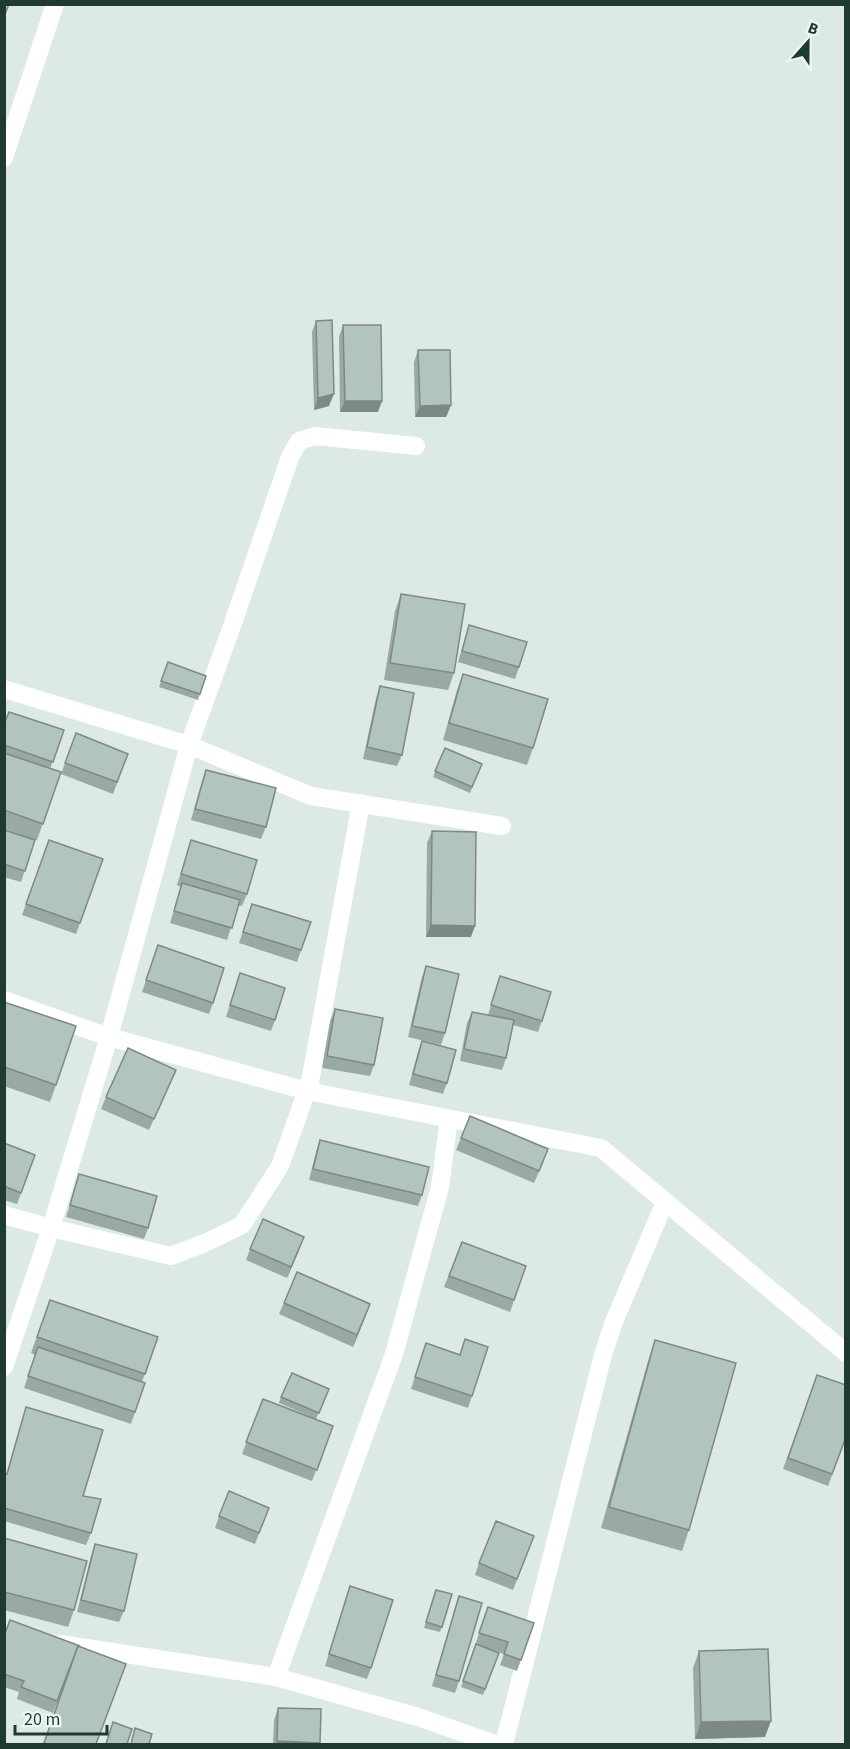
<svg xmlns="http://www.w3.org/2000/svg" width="850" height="1749" font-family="'Source Sans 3',sans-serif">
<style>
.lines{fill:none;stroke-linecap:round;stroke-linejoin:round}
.street{stroke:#fff;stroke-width:18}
.wall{fill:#99a9a3}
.shaded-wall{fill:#7d8a84}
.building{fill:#b2c5bd;stroke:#7d8a84;stroke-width:1.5}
</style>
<rect width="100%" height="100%" fill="#ddeae4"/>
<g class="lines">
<g class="street">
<polyline points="4,158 55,4"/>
<polyline points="4,689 189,745 311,796 502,826"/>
<polyline points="4,1000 109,1037 307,1091 601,1148 846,1353"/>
<polyline points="4,1215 51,1228 171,1256 205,1243 242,1225 280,1166 310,1082 361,803"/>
<polyline points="4,1367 51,1228 109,1037 189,745 232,626 290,457 299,441 315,436 416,446"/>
<polyline points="60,1644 276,1677 418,1717 495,1744"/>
<polyline points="276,1677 394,1354 440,1187 449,1119"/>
<polyline points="504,1744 603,1355 613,1324 665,1202"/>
</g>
</g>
<g class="wall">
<polygon points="316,321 329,406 314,410 312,332"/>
<polygon points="343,325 378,412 340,412 339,337"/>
<polygon points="418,350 451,405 446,417 415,417 414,362"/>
<polygon points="401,594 454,673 448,690 384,680 395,611"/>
<polygon points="469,625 519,667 515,679 458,662"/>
<polygon points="168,662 206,676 198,700 159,687"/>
<polygon points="463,674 533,748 527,765 443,740 457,690"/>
<polygon points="380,686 402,755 397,766 363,759 376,698"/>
<polygon points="4,723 64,730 50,769 61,772 37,840 35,840 21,882 4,877 4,830 32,839 4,829"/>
<polygon points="76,733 128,754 113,794 61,774"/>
<polygon points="445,748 482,764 470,793 433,777"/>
<polygon points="206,770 266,827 261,839 191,820 202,781"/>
<polygon points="432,831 471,937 426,937 427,843"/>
<polygon points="49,840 103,859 76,934 22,915"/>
<polygon points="191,840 247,894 242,906 238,905 227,940 170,923 181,887 177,885"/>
<polygon points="252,904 311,922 297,962 239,943"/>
<polygon points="158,945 213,1003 209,1014 142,992"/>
<polygon points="426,966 445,1033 441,1045 408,1037 422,977"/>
<polygon points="240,973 275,1020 271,1031 226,1017"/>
<polygon points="500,976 542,1021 538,1032 513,1025 506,1058 502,1070 460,1061 467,1023 472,1012 488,1015"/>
<polygon points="4,1002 56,1085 50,1102 4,1086"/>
<polygon points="335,1009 374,1065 370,1076 322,1068 330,1021"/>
<polygon points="422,1041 447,1083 443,1094 409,1085 418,1052"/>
<polygon points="176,1070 149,1130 101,1109 106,1097"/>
<polygon points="461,1138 544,1161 534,1183 456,1150"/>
<polygon points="320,1140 422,1195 418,1206 309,1180 316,1152"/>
<polygon points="4,1143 35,1155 17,1204 4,1200"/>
<polygon points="79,1174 148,1228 144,1239 66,1217"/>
<polygon points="462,1242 526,1266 510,1312 444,1287"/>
<polygon points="300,1248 287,1278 246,1260 250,1249"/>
<polygon points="50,1300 158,1337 142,1382 145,1383 131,1424 24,1388 35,1355 31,1353"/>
<polygon points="284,1303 366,1315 353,1347 279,1314"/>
<polygon points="465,1339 488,1347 468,1408 411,1389 426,1343 460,1354"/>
<polygon points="655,1340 689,1530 682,1551 601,1528 648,1361"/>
<polygon points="817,1375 846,1437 828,1486 783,1469"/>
<polygon points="329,1389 316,1419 279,1403 281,1397"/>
<polygon points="263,1399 333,1426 312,1481 242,1454"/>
<polygon points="26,1407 83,1496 91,1533 86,1545 4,1521 4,1473 7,1474"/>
<polygon points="269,1508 255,1544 215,1528 219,1516"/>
<polygon points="534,1536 513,1590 475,1575 479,1563"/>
<polygon points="4,1538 74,1610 68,1627 4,1610"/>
<polygon points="95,1544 124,1611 119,1622 77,1612 91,1556"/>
<polygon points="350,1586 371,1668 367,1679 325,1666"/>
<polygon points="434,1595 442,1627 440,1632 424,1628"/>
<polygon points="459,1596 459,1681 455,1693 432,1686"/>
<polygon points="488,1607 534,1623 517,1671 500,1665 504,1654 480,1646 499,1653 483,1695 461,1687"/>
<polygon points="10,1620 126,1664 96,1744 43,1744 64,1686 53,1713 17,1699 19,1692 4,1687 4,1636"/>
<polygon points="699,1651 765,1737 695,1739 693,1668"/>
<polygon points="278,1708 320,1744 273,1744 274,1720"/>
</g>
<g class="shaded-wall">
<polygon points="334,394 329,406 314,410 318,398"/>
<polygon points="345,401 382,401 378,412 340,412"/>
<polygon points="451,405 446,417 415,417 420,406"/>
<polygon points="431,925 475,926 471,937 426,937"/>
<polygon points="304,1237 300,1248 287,1278 291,1267"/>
<polygon points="370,1304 366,1315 353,1347 357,1335"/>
<polygon points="771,1721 765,1737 695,1739 701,1722"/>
<polygon points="277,1741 320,1743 320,1744 276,1744"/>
</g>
<g class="building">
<polygon points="4,4 9,4 4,17"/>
<polygon points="332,320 334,394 318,398 316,321"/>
<polygon points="343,325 381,325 382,401 345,401"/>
<polygon points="418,350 450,350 451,405 420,406"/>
<polygon points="401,594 465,604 454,673 390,663"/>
<polygon points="469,625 527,642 519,667 462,651"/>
<polygon points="168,662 206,676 200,694 161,681"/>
<polygon points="463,674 548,699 533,748 449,723"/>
<polygon points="380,686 414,693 402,755 367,747"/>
<polygon points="9,712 64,730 53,762 4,745 4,724"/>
<polygon points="76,733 128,754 117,782 65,763"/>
<polygon points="445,748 482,764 472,787 435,771"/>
<polygon points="4,753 61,772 43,824 4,810"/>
<polygon points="206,770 276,788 266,827 195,809"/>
<polygon points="4,830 35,840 25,871 4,864"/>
<polygon points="432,831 476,832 475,926 431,925"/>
<polygon points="49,840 103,859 80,923 26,904"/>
<polygon points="191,840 257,860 247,894 181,874"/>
<polygon points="182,883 240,900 232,928 174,911"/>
<polygon points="252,904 311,922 301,950 243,932"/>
<polygon points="158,945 224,968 213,1003 146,980"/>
<polygon points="426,966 459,974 445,1033 412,1026"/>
<polygon points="240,973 285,988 275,1020 230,1005"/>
<polygon points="500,976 551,992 542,1021 491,1005"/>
<polygon points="4,1002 76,1026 56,1085 4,1067"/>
<polygon points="335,1009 383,1018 374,1065 327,1056"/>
<polygon points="472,1012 514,1020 506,1058 464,1049"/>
<polygon points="422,1041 456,1050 447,1083 413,1074"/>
<polygon points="128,1048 176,1070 154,1119 106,1097"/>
<polygon points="470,1116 548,1149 539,1171 461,1138"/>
<polygon points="320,1140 429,1167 422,1195 313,1169"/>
<polygon points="4,1143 35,1155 21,1193 4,1186"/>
<polygon points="79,1174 157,1196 148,1228 70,1205"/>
<polygon points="263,1219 304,1237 291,1267 250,1249"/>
<polygon points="462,1242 526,1266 514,1300 449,1276"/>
<polygon points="297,1272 370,1304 357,1335 284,1303"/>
<polygon points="50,1300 158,1337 145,1374 37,1337"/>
<polygon points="465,1339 488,1347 472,1396 415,1377 426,1343 460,1355"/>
<polygon points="655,1340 736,1363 689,1530 609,1507"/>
<polygon points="38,1347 145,1383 135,1412 28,1376"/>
<polygon points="292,1373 329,1389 319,1413 281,1397"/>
<polygon points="817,1375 846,1385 846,1437 832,1474 788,1458"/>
<polygon points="263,1399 333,1426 317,1470 246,1442"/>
<polygon points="26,1407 103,1430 83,1496 101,1499 91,1533 4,1508 4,1473 7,1474"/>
<polygon points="229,1491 269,1508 259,1533 219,1516"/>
<polygon points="496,1521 534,1536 517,1579 479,1563"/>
<polygon points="4,1538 87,1561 74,1610 4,1592"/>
<polygon points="95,1544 137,1554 124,1611 81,1600"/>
<polygon points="350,1586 393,1600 371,1668 329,1654"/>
<polygon points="436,1590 452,1594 442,1627 426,1622"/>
<polygon points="459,1596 482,1603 459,1681 436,1675"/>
<polygon points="488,1607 534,1623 521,1660 504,1654 508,1642 479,1633"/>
<polygon points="10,1620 80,1646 78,1646 57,1701 21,1687 24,1681 4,1674 4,1636"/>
<polygon points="476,1644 499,1653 485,1689 463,1681"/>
<polygon points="78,1646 126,1664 96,1744 48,1744 44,1743"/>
<polygon points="768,1649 771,1721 701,1722 699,1651"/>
<polygon points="278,1708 321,1709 320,1743 277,1741"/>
<polygon points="113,1722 132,1729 127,1744 106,1744"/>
<polygon points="135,1728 152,1734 149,1744 131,1744"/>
</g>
<rect width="850" height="1749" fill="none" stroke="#1e3a32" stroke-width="12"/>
<g transform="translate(808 42) rotate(21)" stroke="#edf7f2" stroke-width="4.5" paint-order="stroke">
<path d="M0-4.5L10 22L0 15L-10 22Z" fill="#1e3a32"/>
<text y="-9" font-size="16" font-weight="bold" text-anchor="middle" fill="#1e3a32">B</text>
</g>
<path d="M15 1725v9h92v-9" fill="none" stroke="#1e3a32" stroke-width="3"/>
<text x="24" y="1725" font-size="18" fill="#1e3a32" stroke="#edf7f2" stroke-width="4.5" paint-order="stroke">20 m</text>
</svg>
